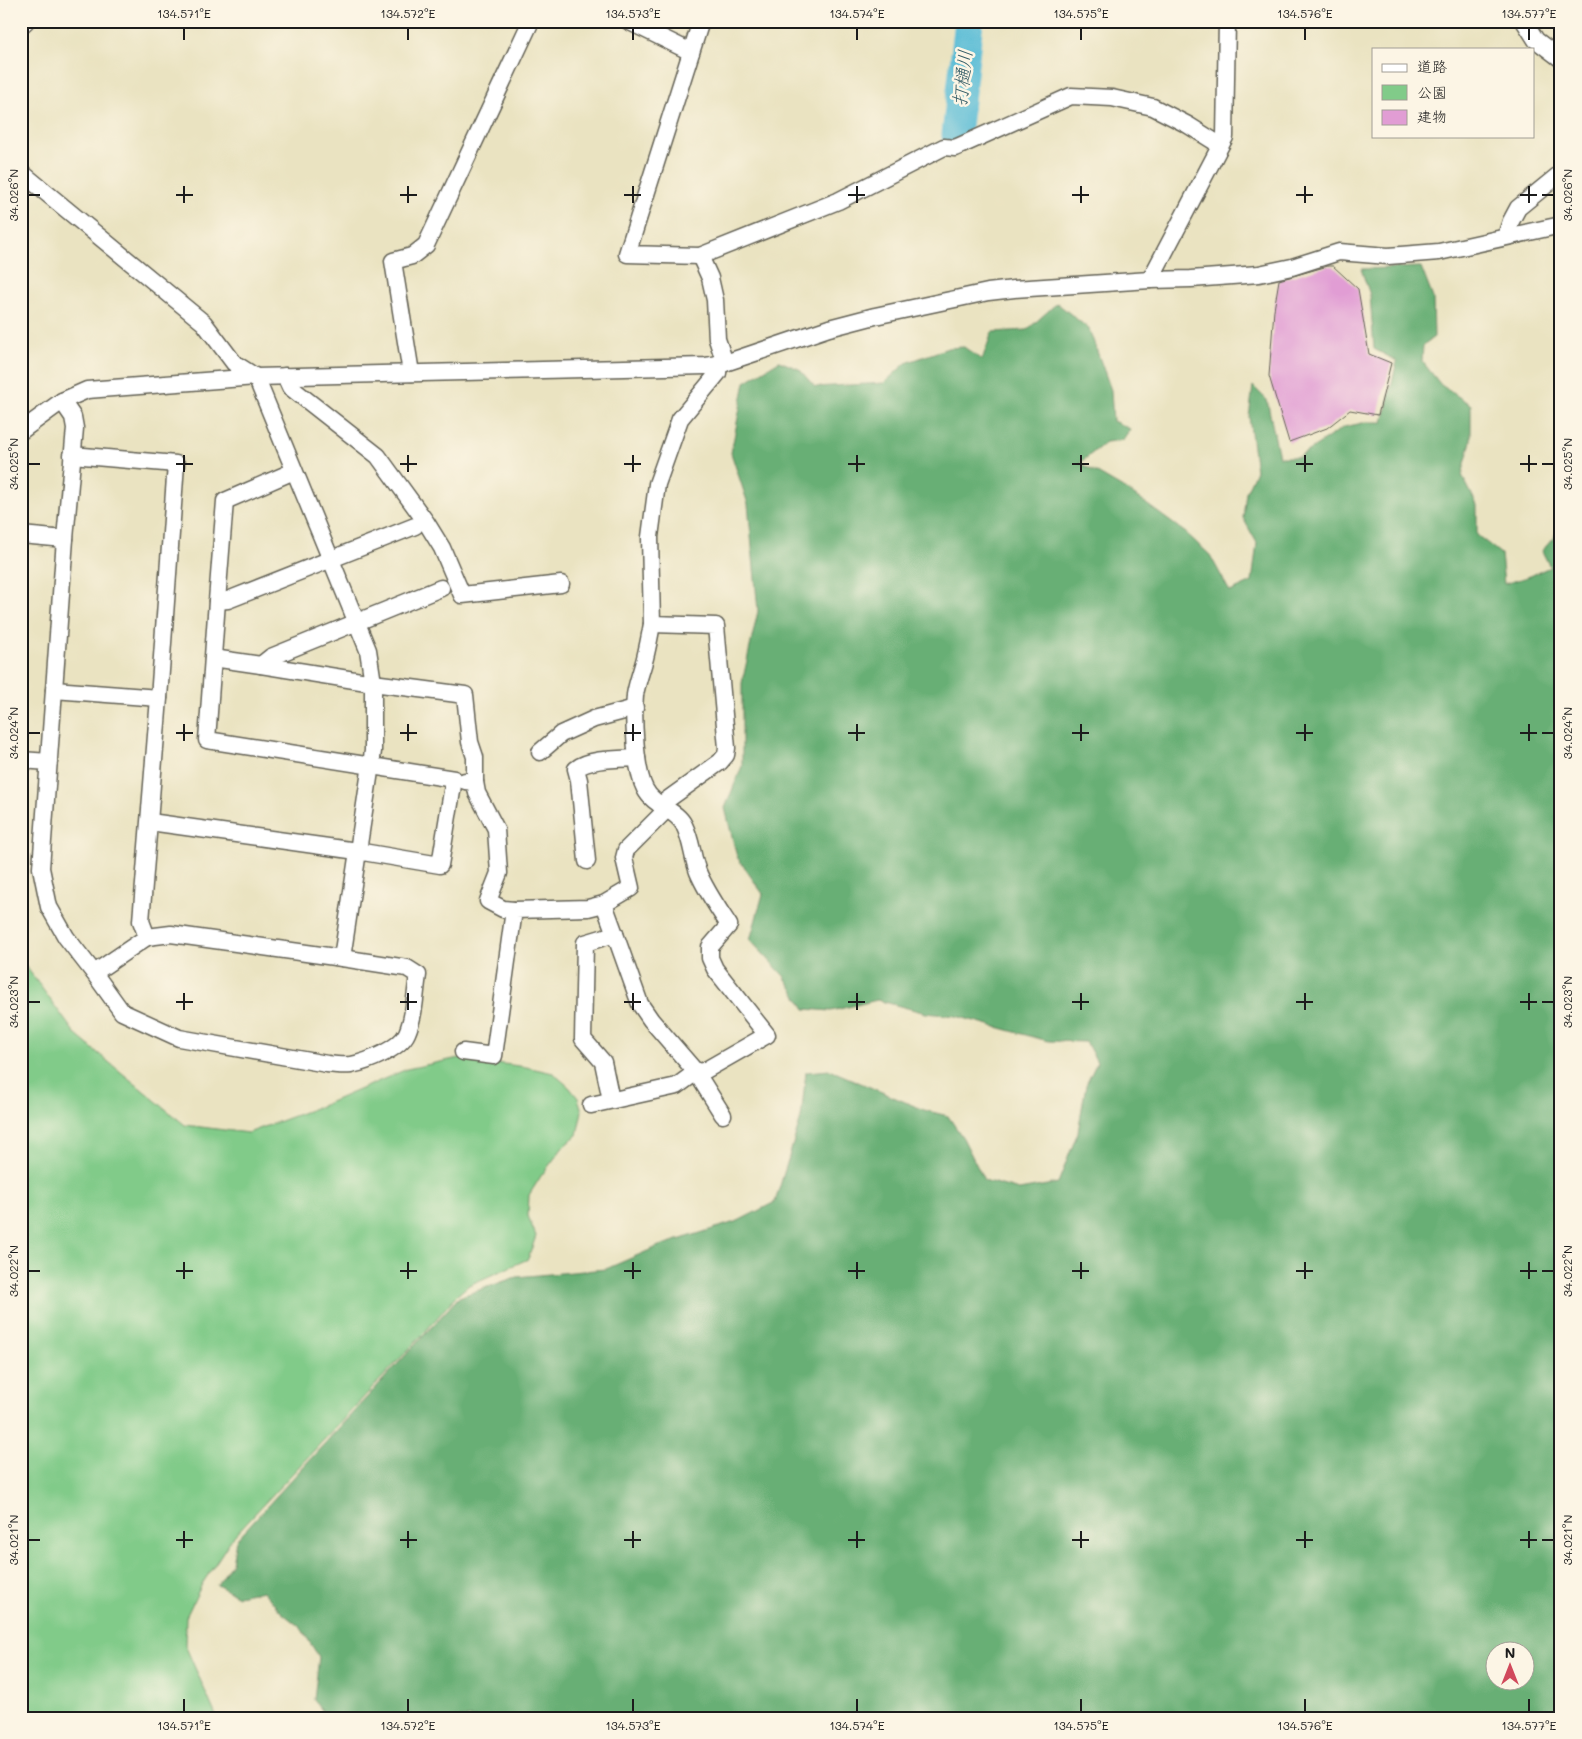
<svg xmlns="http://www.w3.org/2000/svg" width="1582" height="1739" font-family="Mali,'Klee One',sans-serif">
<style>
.green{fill:#81cb89;stroke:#4e7452}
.forest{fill:#68af75;stroke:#426648;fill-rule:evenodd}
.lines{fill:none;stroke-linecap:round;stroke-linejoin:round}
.river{stroke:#58bcd6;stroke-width:29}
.building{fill:#e19dd4}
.minor-casing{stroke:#646256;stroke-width:19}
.minor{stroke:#fff;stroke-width:16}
.ticks{fill:none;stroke:#1c1c1c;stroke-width:2}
.labels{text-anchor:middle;stroke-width:5;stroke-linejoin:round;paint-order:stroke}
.water-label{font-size:19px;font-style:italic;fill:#345c66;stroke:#fcf5e5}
.neatline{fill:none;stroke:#1c1c1c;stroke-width:2}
.ticks-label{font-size:12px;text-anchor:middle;fill:#1c1c1c}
</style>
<rect width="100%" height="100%" fill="#fcf5e5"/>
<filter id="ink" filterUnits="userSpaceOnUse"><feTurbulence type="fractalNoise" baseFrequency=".02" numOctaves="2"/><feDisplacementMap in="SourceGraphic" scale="10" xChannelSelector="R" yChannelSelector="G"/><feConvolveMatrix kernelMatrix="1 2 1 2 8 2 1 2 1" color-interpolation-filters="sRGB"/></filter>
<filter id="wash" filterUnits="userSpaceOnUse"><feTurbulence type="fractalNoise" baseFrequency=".0096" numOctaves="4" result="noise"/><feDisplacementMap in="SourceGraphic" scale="20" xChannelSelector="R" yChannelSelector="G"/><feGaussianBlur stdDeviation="1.12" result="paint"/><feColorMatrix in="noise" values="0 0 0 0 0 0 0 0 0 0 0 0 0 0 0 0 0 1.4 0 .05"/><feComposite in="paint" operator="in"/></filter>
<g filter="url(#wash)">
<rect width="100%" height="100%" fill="#eae3c1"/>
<polygon class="green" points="21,963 25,965 76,1035 185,1125 248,1133 326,1104 407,1069 459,1058 526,1067 553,1073 569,1087 578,1098 582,1111 577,1135 564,1146 541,1176 529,1195 528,1216 536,1236 528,1259 469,1285 456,1296 424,1333 232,1538 202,1584 186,1617 185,1645 217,1718 21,1718"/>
<path class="forest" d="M1421 267 1433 298 1434 337 1423 345 1422 361 1441 385 1471 405V441L1462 475 1477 505V535L1501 554 1504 584 1530 576 1550 567 1542 551 1555 536 1561 507V1718H328L314 1700 319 1657 301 1628 281 1612 263 1591 238 1596 217 1585 232 1563 236 1540 459 1297 516 1277 606 1269 659 1246 738 1221 775 1202 801 1118 806 1072 830 1070 924 1110 948 1116 963 1138 984 1180 1019 1190 1058 1183 1078 1132 1086 1085 1097 1062 1086 1042 1048 1041 956 1016 926 1013 877 1000 831 1011 805 1009 784 976 750 940 763 894 737 857 725 808 742 766V683L758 611 748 504 731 453 745 382 779 361 799 369 815 387 884 383 906 363 948 348 964 347 982 360 992 332 1027 330 1057 303 1089 329 1111 390 1113 421 1130 429 1123 440 1106 442 1080 463 1130 492 1186 533 1210 555 1230 592 1252 582 1257 543 1243 518 1246 492 1256 471 1249 417 1253 386 1267 400 1279 457H1299L1344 427 1367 422H1383L1397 361 1374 349 1370 295 1361 269ZM1494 1652H1524V1682H1494Z"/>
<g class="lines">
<polyline class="river" points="956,135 969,21"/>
</g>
<g id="blocks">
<polygon class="building" points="1328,266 1333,266 1358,289 1369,354 1391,363 1378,415 1350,410 1327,428 1289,442 1269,376 1274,310 1279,280"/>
</g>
</g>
<g filter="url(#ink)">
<use href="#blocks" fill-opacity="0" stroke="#646256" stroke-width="1"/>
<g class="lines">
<g class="minor-casing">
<g id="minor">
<polyline points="628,21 691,52"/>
<polyline points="701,21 627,254 700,256 838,201 944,147 955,148 1071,96 1112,98 1153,107 1188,125 1220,145"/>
<polyline points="1524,21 1536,40 1561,59"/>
<polyline points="21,26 26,21"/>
<polyline points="21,172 204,323 234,363 256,377 368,650 373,683 261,665"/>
<polyline points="1506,236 1511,221 1518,208 1561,173"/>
<polyline points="700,256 710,278 715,300 717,339 725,363"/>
<polyline points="1150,280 1225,137 1227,21"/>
<polyline points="411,373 393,261 412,256 426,245 531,21"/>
<polyline points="285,376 290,387 378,456 426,522 442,548 462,595 561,584"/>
<polyline points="21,431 62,401 87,390 256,377 706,366 725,363 829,328 875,316 988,292 1014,289 1150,280 1191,279 1259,274 1292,267 1339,252 1388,256 1439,252 1561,225"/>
<polyline points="294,471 225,501 217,601 228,600 415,526"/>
<polyline points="21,535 65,539 75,428 73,417 62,401"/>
<polyline points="65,539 41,868 49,907 66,937 94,973 147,937"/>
<polyline points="213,658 261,665 271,657 441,588"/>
<polyline points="54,690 159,698 176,464 72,455"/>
<polyline points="159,698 141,921 147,937 171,934 342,958"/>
<polyline points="540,752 561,734 594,719 635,708"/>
<polyline points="21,760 49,762"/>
<polyline points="465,781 475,782 477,793 496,829 499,873 488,901 503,909 514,910"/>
<polyline points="660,805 720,762 726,755 727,748 716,626 652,624 650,537 657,484 680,419 718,373 719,364"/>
<polyline points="150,822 357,851 440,865 454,779 207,740 217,601"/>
<path d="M587 861 579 780 576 769C589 758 620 759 637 758"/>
<polyline points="604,904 631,888 624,858 626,850 666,810"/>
<polyline points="615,934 640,1004 651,1020 696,1072 723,1115"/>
<path d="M94 973 122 1012 179 1038 327 1064C335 1065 343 1066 351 1065 367 1062 400 1049 407 1033 415 1015 415 994 418 975L407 968 342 958 373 751V683L465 695 470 742 475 757V782"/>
<polyline points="463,1052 494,1056 514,910 588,908 604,904 615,934 585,943 583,1039 603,1062 611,1100"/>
<path d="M591 1105 677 1086 696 1072 704 1071 767 1035 715 969 710 958V947L729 925C718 908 706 891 698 872 692 857 692 841 684 825 676 809 654 807 645 789 635 770 633 717 635 695 637 682 642 670 645 658 648 646 650 635 652 624"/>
</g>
</g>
<use href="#minor" class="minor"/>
</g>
</g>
<path class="ticks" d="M184 28V40M408 28V40M633 28V40M857 28V40M1081 28V40M1305 28V40M1529 28V40M184 186V203M408 186V203M633 186V203M857 186V203M1081 186V203M1305 186V203M1529 186V203M28 195H40M176 195H193M400 195H417M624 195H641M848 195H865M1072 195H1089M1296 195H1313M1520 195H1537M1542 195H1554M184 455V472M408 455V472M633 455V472M857 455V472M1081 455V472M1305 455V472M1529 455V472M28 464H40M176 464H193M400 464H417M624 464H641M848 464H865M1072 464H1089M1296 464H1313M1520 464H1537M1542 464H1554M184 724V741M408 724V741M633 724V741M857 724V741M1081 724V741M1305 724V741M1529 724V741M28 733H40M176 733H193M400 733H417M624 733H641M848 733H865M1072 733H1089M1296 733H1313M1520 733H1537M1542 733H1554M184 993V1010M408 993V1010M633 993V1010M857 993V1010M1081 993V1010M1305 993V1010M1529 993V1010M28 1002H40M176 1002H193M400 1002H417M624 1002H641M848 1002H865M1072 1002H1089M1296 1002H1313M1520 1002H1537M1542 1002H1554M184 1262V1279M408 1262V1279M633 1262V1279M857 1262V1279M1081 1262V1279M1305 1262V1279M1529 1262V1279M28 1271H40M176 1271H193M400 1271H417M624 1271H641M848 1271H865M1072 1271H1089M1296 1271H1313M1520 1271H1537M1542 1271H1554M184 1531V1548M408 1531V1548M633 1531V1548M857 1531V1548M1081 1531V1548M1305 1531V1548M1529 1531V1548M28 1540H40M176 1540H193M400 1540H417M624 1540H641M848 1540H865M1072 1540H1089M1296 1540H1313M1520 1540H1537M1542 1540H1554M184 1699V1712M408 1699V1712M633 1699V1712M857 1699V1712M1081 1699V1712M1305 1699V1712M1529 1699V1712"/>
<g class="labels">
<g class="water-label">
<text transform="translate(962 78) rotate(-84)" y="7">打樋川</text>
</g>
</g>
<rect width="1582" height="1739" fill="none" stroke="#fcf5e5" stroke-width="55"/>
<rect x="1372" y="48" width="162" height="90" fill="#fcf5e5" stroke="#a29e95"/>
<rect x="1382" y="64" width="25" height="8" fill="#ffffff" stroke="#a29e95"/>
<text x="1417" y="72" font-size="15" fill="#1c1c1c">道路</text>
<rect x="1382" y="85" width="25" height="15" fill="#81cb89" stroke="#a29e95"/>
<text x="1417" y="98" font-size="15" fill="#1c1c1c">公園</text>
<rect x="1382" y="110" width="25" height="15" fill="#e19dd4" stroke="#a29e95"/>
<text x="1417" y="122" font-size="15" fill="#1c1c1c">建物</text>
<g transform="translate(1510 1666)"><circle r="24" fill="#fcf5e5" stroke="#a29e95"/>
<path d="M0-4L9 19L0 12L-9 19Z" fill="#d1495b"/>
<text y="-8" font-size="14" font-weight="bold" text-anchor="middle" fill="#1c1c1c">N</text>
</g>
<rect x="28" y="28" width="1526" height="1684" class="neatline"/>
<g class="ticks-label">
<text x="184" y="18">134.571°E</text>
<text x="408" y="18">134.572°E</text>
<text x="633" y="18">134.573°E</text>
<text x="857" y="18">134.574°E</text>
<text x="1081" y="18">134.575°E</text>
<text x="1305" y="18">134.576°E</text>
<text x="1529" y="18">134.577°E</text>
<text transform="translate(14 195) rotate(-90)" y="4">34.026°N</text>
<text transform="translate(1568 195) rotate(-90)" y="4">34.026°N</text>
<text transform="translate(14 464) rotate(-90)" y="4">34.025°N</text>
<text transform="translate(1568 464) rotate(-90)" y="4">34.025°N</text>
<text transform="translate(14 733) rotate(-90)" y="4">34.024°N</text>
<text transform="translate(1568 733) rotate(-90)" y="4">34.024°N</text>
<text transform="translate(14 1002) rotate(-90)" y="4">34.023°N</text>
<text transform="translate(1568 1002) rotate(-90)" y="4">34.023°N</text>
<text transform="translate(14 1271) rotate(-90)" y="4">34.022°N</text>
<text transform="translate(1568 1271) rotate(-90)" y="4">34.022°N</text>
<text transform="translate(14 1540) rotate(-90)" y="4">34.021°N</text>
<text transform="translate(1568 1540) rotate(-90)" y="4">34.021°N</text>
<text x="184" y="1730">134.571°E</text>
<text x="408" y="1730">134.572°E</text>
<text x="633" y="1730">134.573°E</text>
<text x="857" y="1730">134.574°E</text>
<text x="1081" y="1730">134.575°E</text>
<text x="1305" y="1730">134.576°E</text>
<text x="1529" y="1730">134.577°E</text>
</g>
</svg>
